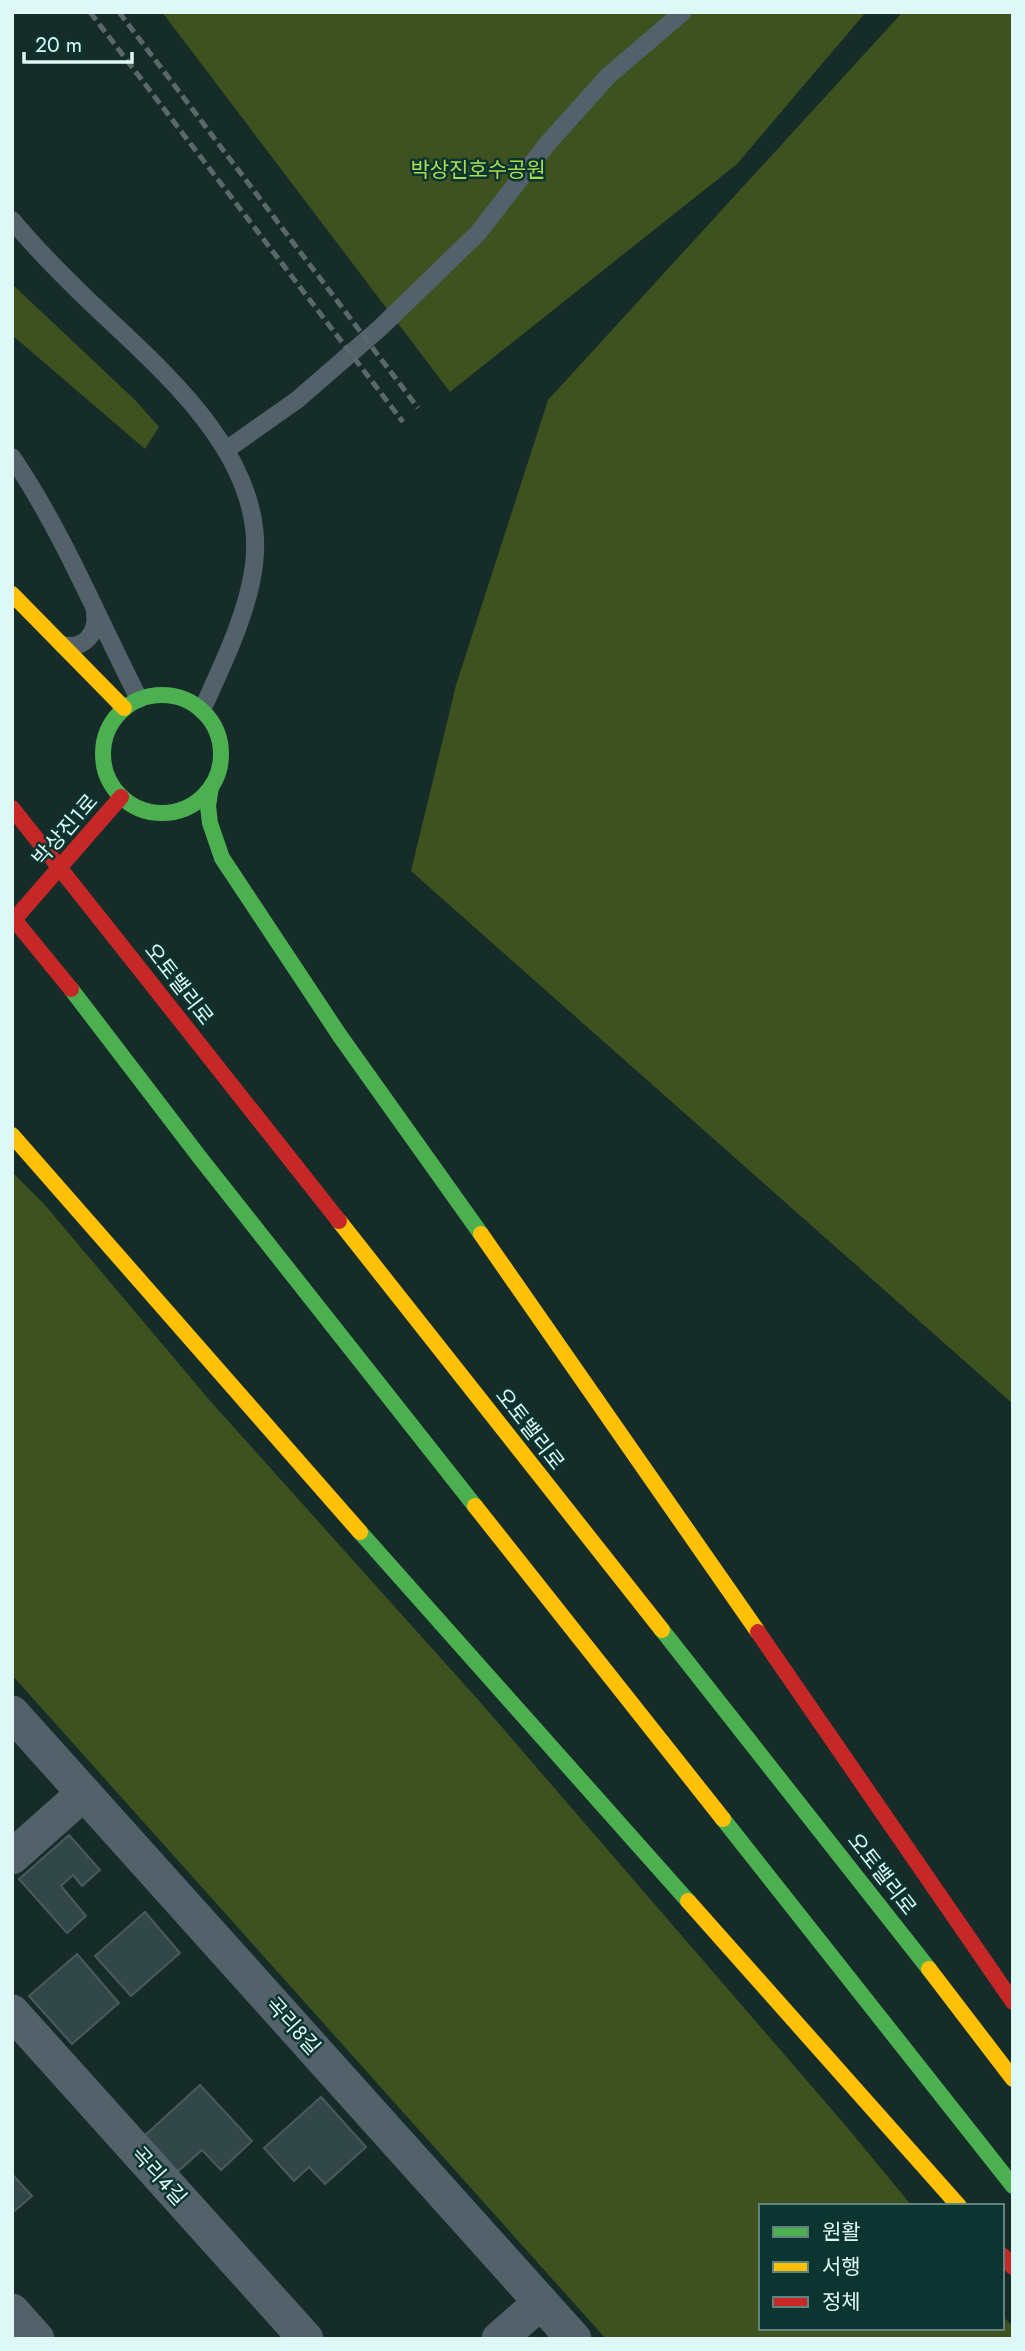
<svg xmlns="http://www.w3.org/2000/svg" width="1025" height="2351" font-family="Jost,'Noto Sans KR',sans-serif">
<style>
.green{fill:#3e521f}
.building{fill:#324848;stroke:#475b5c;stroke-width:2}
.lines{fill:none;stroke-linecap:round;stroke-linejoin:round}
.lane{stroke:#52616a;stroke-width:18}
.street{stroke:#52616a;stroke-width:35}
.fast{stroke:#4caf50;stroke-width:16}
.slow{stroke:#ffc107;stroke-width:16}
.jam{stroke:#c62828;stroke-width:16}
.rail{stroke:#5a686c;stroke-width:5;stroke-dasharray:10 5;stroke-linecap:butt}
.jam-bridge{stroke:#c62828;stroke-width:16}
.labels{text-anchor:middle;stroke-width:5;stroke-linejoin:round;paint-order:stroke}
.park-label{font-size:21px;fill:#abdc4e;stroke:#0c3531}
.street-label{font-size:21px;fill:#def8f5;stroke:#0c3531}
</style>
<rect width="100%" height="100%" fill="#152c29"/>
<g class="green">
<polygon points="162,12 866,12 737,164 450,392"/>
<polygon points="899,12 1013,12 1013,1404 411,871 456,685 548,400 900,15"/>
<polygon points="12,284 135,400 159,427 145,449 12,335"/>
<polygon points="12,1172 44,1204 212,1403 481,1703 846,2126 912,2206 761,2206 761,2328 1002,2328 1002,2315 1013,2327 1013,2339 606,2339 12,1675"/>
</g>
<g class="building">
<polygon points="69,1835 100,1870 82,1886 73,1875 61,1886 86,1916 67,1933 19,1879"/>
<polygon points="145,1912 180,1953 131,1996 95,1956"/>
<polygon points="77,1954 119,2003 72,2044 29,1996"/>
<polygon points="200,2085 252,2141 221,2170 202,2150 176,2173 143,2137"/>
<polygon points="321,2097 366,2147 325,2184 309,2167 294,2181 264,2148"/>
<polygon points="12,2174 32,2196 12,2213"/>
</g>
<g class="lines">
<g class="lane">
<path d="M12 220C36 249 62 275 89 301 159 368 268 456 254 565 248 613 222 666 202 710"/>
<polyline points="226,450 297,400 380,328 478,233 548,143 608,76 683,12"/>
<path d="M12 457C63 532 98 619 139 699"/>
<path d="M63 645C84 650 98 633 95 613"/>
</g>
<g class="street">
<polyline points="12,1713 574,2339"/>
<polyline points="12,1857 84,1793"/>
<polyline points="12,2012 306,2339"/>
<polyline points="12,2311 37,2339"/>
<polyline points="499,2339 541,2302"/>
</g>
<g class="fast">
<circle cx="162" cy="754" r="59"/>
<polyline points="211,787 208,806 210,823 222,858 340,1036 481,1234"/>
<polyline points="71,989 201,1159 475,1506"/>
<polyline points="360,1532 688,1901"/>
<polyline points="662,1630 929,1969"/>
<polyline points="723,1819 1013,2186"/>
</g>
<g class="slow">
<polyline points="12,594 124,708"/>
<polyline points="12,1135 360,1532"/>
<polyline points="339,1221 662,1630"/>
<polyline points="481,1234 758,1632"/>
<polyline points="475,1506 723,1819"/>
<polyline points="688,1901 959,2206"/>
<polyline points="929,1969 1013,2079"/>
</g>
<g class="jam">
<polyline points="12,922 121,797"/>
<polyline points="116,939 339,1221"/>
<polyline points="758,1632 1013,2002"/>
<polyline points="1002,2255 1013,2267"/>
</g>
<g class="rail">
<polyline points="90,12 403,422"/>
<polyline points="119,12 418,408"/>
</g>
<g class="jam-bridge">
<polyline points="12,808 116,939"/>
<polyline points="12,917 71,989"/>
</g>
</g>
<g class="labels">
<g class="park-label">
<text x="478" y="177">박상진호수공원</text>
</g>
<g class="street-label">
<text transform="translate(65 830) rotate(-49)" y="7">박상진1로</text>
<text transform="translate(179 984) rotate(52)" y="7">오토밸리로</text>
<text transform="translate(530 1429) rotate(52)" y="7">오토밸리로</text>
<text transform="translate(882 1874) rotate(52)" y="7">오토밸리로</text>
<text transform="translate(293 2026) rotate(48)" y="7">곡리8길</text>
<text transform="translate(159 2176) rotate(48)" y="7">곡리4길</text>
</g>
</g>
<rect width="1025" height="2351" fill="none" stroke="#def8f5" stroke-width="28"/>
<rect x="759" y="2204" width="245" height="126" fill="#0c3531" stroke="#60837f" stroke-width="2"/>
<rect x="773" y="2227" width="35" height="10" fill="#4caf50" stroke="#60837f" stroke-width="2"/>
<text x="822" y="2239" font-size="21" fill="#def8f5">원활</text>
<rect x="773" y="2262" width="35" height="10" fill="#ffc107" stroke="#60837f" stroke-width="2"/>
<text x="822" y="2274" font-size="21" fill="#def8f5">서행</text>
<rect x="773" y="2297" width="35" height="10" fill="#c62828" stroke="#60837f" stroke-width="2"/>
<text x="822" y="2309" font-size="21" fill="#def8f5">정체</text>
<path d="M24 52v10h108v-10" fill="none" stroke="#def8f5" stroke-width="3.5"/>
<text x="35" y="52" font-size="21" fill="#def8f5" stroke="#0c3531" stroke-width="5" paint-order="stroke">20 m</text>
</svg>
